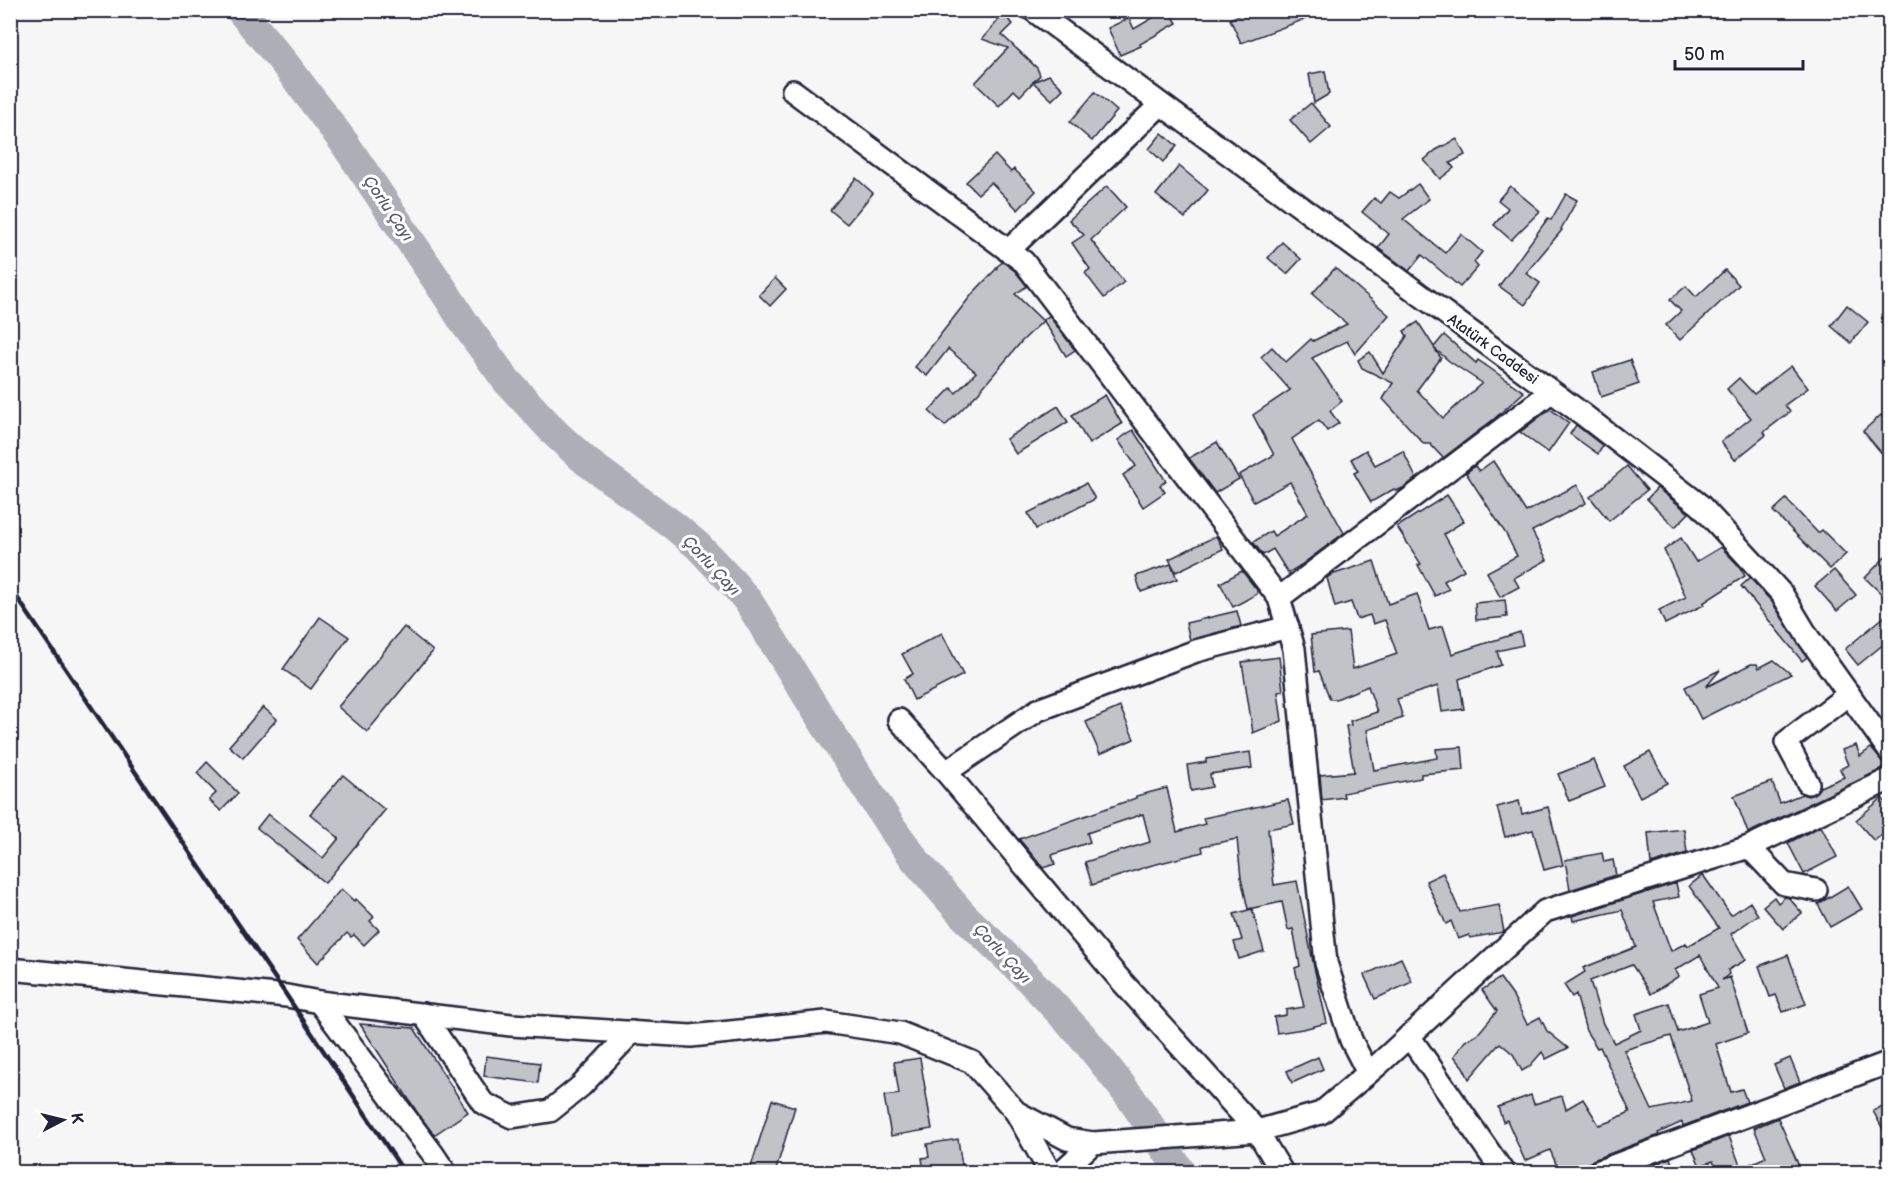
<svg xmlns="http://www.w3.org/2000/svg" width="1900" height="1183" font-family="'Balsamiq Sans',sans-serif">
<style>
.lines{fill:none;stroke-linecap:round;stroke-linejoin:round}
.river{stroke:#aeaeb7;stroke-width:30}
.building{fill:#c2c2c9;stroke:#22223b;stroke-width:1.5;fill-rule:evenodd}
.minor-casing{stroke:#22223b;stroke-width:26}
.minor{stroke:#fff;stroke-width:21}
.rail{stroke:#22223b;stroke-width:4.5}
.labels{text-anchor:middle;stroke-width:6;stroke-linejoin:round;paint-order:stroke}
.street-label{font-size:15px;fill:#22223b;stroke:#fff}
.water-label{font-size:16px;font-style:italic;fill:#5a5a6d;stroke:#fff}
</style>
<rect width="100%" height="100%" fill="#f6f6f7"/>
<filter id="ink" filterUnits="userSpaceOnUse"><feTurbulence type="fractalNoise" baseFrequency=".0167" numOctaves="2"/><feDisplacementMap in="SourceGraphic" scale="12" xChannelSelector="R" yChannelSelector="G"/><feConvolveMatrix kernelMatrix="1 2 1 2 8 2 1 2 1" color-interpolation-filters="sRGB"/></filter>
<g filter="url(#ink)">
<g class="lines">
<polyline class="river" points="240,10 285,64 343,141 446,294 465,324 506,380 557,435 587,462 673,525 698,546 732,582 748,601 826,726 892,828 916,861 963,915 1024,974 1084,1038 1131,1098 1181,1172"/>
</g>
<g class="building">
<polygon points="1166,10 1169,10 1177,23 1140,44 1141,46 1120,55 1108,28 1129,18 1134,29"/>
<polygon points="1250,10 1323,10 1324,12 1241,43 1230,19"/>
<polygon points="1003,15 1013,24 1002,35 1037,68 1040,75 1020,96 1014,90 999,106 975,83 1008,48 982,39"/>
<polygon points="1325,71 1329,94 1314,103 1309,74"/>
<polygon points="1049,75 1063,89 1052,100 1033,82"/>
<polygon points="1095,92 1117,111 1092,141 1070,122"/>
<polygon points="1311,103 1331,127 1311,144 1290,120"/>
<polygon points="1162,133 1177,146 1163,162 1149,149"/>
<polygon points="1457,139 1465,155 1450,163 1454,168 1440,179 1424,160 1436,150"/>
<polygon points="995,155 1011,172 1014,169 1036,191 1018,210 991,182 978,194 966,182"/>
<polygon points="1179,166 1208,190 1185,218 1156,195"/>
<polygon points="856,178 873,193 847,224 830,210"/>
<polygon points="1418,184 1429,199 1403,219 1445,253 1461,234 1482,252 1474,262 1478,267 1460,287 1422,255 1409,271 1378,248 1389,234 1362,212 1374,198 1381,203 1390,192 1399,198"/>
<polygon points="1107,186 1126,207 1091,240 1124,282 1104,298 1085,273 1090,269 1072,243 1084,235 1069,220"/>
<polygon points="1510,186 1540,211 1511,240 1494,225 1508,208 1498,200"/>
<polygon points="1566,194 1577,200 1561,229 1562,230 1526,273 1540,283 1525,305 1499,286 1548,218 1551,220"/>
<polygon points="1282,242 1301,259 1287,274 1268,258"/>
<polygon points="1003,262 1015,271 1027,286 1015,294 1043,321 1022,341 978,393 945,426 929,411 951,388 956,393 976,372 948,349 927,376 915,367 973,293 997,268 996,267"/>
<polygon points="1335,268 1389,315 1355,354 1347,341 1312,358 1342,401 1330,411 1339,423 1327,431 1319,420 1292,439 1344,533 1301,565 1288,573 1273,549 1263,555 1253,542 1271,531 1274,536 1308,514 1290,482 1254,502 1239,475 1274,455 1253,415 1290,390 1261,357 1272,347 1286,362 1311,339 1313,341 1347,324 1312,294"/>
<polygon points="1725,270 1739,285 1680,340 1666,325 1681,311 1670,300 1686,286 1696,297"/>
<polygon points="775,278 786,289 770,306 759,295"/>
<polygon points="1847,305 1868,322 1851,343 1831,326"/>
<polygon points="1049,316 1075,350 1066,356 1043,320"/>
<path d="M1418 322 1434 347 1444 335 1476 363 1478 360 1524 392 1494 419 1443 458 1430 444H1424L1383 399 1393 383 1362 368 1358 360 1370 352 1383 373 1407 336 1404 331ZM1434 348 1449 361 1482 383 1443 418 1417 390 1441 358Z"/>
<polygon points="1630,360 1639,384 1601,397 1593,372"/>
<polygon points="1791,366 1808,388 1785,405 1790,412 1764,432 1766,435 1735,460 1721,442 1751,418 1727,389 1739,378 1754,394"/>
<polygon points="1105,395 1122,424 1089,444 1072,415"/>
<polygon points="1058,406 1068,422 1016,454 1006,439"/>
<polygon points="1550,409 1569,423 1548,453 1520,432"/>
<polygon points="1881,415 1890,425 1890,463 1863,431"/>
<polygon points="1576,425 1603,446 1598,454 1570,434"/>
<polygon points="1133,430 1166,481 1160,485 1165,492 1143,507 1123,475 1136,466 1118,440"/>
<polygon points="1217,442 1239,479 1215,493 1189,458"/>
<polygon points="1366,450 1375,465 1403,451 1416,478 1405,487 1396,491 1394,489 1371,502 1354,473 1358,471 1351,459"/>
<polygon points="1493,461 1526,512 1577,485 1586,503 1532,531 1547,560 1514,578 1519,587 1500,597 1487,572 1517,556 1506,534 1466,473 1475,466 1479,471"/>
<polygon points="1627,466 1647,490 1609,521 1590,497"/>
<polygon points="1086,483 1095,499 1036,529 1028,513"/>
<polygon points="1657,488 1689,513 1675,527 1647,499"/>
<polygon points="1447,495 1464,521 1444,534 1464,570 1444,581 1449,589 1435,596 1418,565 1421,564 1397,527"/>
<polygon points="1786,499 1818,533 1822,530 1846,554 1830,569 1773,511"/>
<polygon points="1216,536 1223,549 1176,572 1169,559"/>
<polygon points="1681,538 1696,562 1721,547 1739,566 1745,576 1703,603 1704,605 1665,624 1659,610 1686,597 1664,550"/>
<polygon points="1890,552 1890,602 1865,578"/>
<polygon points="1374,561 1388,604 1417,594 1429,630 1443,626 1452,654 1520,632 1523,645 1497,651 1501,665 1459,679 1464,709 1442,712 1438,686 1397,699 1403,718 1367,730 1374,770 1437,758 1436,749 1462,747 1464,770 1421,774 1421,778 1343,793 1344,797 1322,800 1320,775 1354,772 1346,726 1351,725 1350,721 1377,712 1368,686 1336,699 1330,699 1319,671 1315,672 1311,635 1348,631 1353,669 1397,654 1385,620 1373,624 1370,615 1357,619 1351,602 1335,607 1327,578 1331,575"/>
<polygon points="1171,564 1177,579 1141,592 1136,576"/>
<polygon points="1834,570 1856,595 1837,611 1815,586"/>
<polygon points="1242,571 1257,590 1257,594 1233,607 1220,583"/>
<polygon points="1750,578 1772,602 1807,657 1802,661 1741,586"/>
<polygon points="1505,600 1507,617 1476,620 1475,603"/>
<polygon points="1237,611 1241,626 1190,640 1186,623"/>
<polygon points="1890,612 1890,639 1858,665 1845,649"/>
<polygon points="320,617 349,637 311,689 283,669"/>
<polygon points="404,627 433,651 367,732 338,707"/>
<polygon points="942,633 963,675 914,700 904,679 913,674 902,654"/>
<polygon points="1279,657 1283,691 1278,692 1282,721 1253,733 1242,662"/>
<polygon points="1774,660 1791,674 1701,719 1685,687 1720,670 1706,687 1751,664 1757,664 1759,668"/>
<polygon points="263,707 277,719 243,758 229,746"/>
<polygon points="1120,707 1134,739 1100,754 1086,722"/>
<polygon points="1856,745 1860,756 1871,748 1885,765 1878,771 1748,833 1734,796 1772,782 1780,803 1802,794 1808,796 1813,794 1820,787 1844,777 1840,769 1848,765 1842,750"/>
<polygon points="1250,752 1252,768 1210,774 1212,787 1191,791 1187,765 1206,762 1206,759"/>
<polygon points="1650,752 1667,783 1640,797 1624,766"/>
<polygon points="1594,760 1605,787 1569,801 1558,774"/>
<polygon points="207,762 238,793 221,811 209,800 216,793 197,773"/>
<polygon points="343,775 385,810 325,883 257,828 268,814 323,858 339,838 310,814"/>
<polygon points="1167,788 1177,832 1205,824 1203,818 1288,800 1294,824 1268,829 1274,885 1297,881 1314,967 1327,1023 1303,1029 1277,1033 1274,1017 1286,1015 1286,1010 1304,1007 1295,968 1300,966 1293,929 1288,930 1282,902 1248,909 1241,878 1237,839 1202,846 1203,852 1149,866 1092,885 1085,862 1150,842 1143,814 1087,833 1090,842 1052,855 1055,864 1043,868 1019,839 1136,798 1136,796"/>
<polygon points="1882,798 1890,808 1890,828 1874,841 1856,820"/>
<polygon points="1519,801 1522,814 1548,807 1563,865 1544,870 1533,830 1505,837 1497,807"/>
<polygon points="1821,826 1837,857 1804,874 1788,843"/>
<polygon points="1684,829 1687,853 1651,864 1648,833"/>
<polygon points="1602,853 1604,862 1613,860 1616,875 1570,890 1565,860"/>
<polygon points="1443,873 1460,912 1499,905 1504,932 1470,938 1469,935 1458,939 1451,921 1446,924 1426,881"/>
<path d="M1703 875 1731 915 1750 902 1758 915 1731 934 1746 960 1728 970 1729 974 1722 980 1730 977 1748 1033 1716 1044 1731 1092 1742 1089 1747 1102 1683 1126 1682 1122 1658 1133 1659 1135 1593 1160 1586 1167 1573 1173H1560L1550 1150 1525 1161 1507 1120 1503 1122 1498 1107 1531 1095 1534 1104 1562 1096 1566 1109 1583 1099 1599 1125 1612 1121V1120L1630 1112 1600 1047 1597 1048 1586 1031 1576 994 1572 997 1564 985 1585 972 1583 968 1636 947 1622 910 1573 921 1572 916 1676 883 1679 897 1653 902 1671 951 1686 943 1688 946 1719 928 1689 886ZM1700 955 1718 988 1699 994 1708 1022 1678 1032 1669 1003 1636 1014 1641 1030 1614 1043 1603 1024 1590 981 1632 965 1651 994 1679 976 1675 970ZM1671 1036 1692 1101 1652 1110 1624 1050Z"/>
<polygon points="1848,886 1862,909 1830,927 1818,904"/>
<polygon points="341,889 354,901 356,899 374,917 370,921 379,930 364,945 354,935 351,937 347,933 318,963 297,940"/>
<polygon points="1774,897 1778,903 1785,897 1789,898 1802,913 1783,929 1763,906"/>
<polygon points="1252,909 1264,951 1239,959 1234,942 1242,940 1234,914"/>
<polygon points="1788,955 1806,1004 1783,1012 1776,995 1770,997 1759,966"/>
<polygon points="1401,958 1412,982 1375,999 1364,975"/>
<polygon points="1500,978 1513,996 1527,1024 1540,1017 1547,1031 1568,1048 1546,1059 1542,1052 1529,1067 1522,1071 1513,1054 1500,1043 1469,1079 1463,1067 1454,1056 1465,1041 1477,1035 1497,1011 1482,990"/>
<polygon points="360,1024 414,1028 468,1112 434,1135 417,1112"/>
<polygon points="486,1056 540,1063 538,1083 484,1076"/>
<polygon points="1318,1057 1323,1069 1292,1083 1287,1071"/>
<polygon points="920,1058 932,1129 891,1136 884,1096 899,1094 894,1062"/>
<polygon points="1790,1058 1800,1082 1784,1088 1774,1065"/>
<polygon points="772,1100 795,1107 775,1173 749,1173"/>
<polygon points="1890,1102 1890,1142 1873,1111"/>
<polygon points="1778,1118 1802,1173 1718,1173 1713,1161 1700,1166 1693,1150 1729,1136 1741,1168 1766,1157 1754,1128"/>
<polygon points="958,1139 963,1173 941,1173 941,1169 924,1172 922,1158 929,1157 927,1144"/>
<polygon points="1670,1158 1676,1173 1656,1173 1653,1165"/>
</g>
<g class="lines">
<g class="minor-casing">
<g id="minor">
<polyline points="1033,10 1581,413 1700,505 1782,594 1808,637 1890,752"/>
<polyline points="793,91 1024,262 1279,598 1294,649 1326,963 1351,1040 1368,1073"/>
<polyline points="1008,251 1160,105"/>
<polyline points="1279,598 1551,392"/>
<polyline points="899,720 946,772 1116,975 1257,1131 1282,1172"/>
<polyline points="946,772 1038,710 1196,651 1288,627"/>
<polyline points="1808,783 1786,742 1849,694"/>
<polyline points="1749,847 1784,884 1816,890"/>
<polyline points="10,969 287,996 319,1002 511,1025 691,1036 826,1022 900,1033 972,1062 1016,1112 1067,1139 1093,1143 1257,1131 1321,1113 1380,1063 1545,911 1749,847 1890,779"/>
<polyline points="319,1002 433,1154 445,1172"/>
<polyline points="423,1014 483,1103 512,1117 550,1111 581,1086 632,1032"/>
<polyline points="1409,1036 1503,1172"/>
<polyline points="1016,1112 1050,1172"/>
<polyline points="1061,1172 1093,1143"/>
<polyline points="1597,1172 1890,1062"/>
</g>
</g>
<use href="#minor" class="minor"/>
<polyline class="rail" points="10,587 287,996 404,1172"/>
</g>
</g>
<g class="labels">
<g class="street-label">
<text transform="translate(1493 349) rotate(36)" y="5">Atatürk Caddesi</text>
</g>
<g class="water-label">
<text transform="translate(389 208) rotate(56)" y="6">Çorlu Çayı</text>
<text transform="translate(712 565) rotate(47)" y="6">Çorlu Çayı</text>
<text transform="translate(1003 953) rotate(47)" y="6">Çorlu Çayı</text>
</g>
</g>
<rect width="1900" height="1183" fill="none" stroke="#fff" stroke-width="36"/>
<rect x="18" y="18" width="1864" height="1147" fill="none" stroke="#22223b" stroke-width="2" filter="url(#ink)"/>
<g transform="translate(63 1120) rotate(83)" stroke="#ffffff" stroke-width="4.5" paint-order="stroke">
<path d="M0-4.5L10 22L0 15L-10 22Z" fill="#22223b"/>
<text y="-9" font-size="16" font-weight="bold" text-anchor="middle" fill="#22223b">K</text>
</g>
<path d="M1675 60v9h128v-9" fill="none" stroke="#22223b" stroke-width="3"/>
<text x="1684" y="60" font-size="18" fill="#22223b" stroke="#ffffff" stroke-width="4.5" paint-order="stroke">50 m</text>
</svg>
